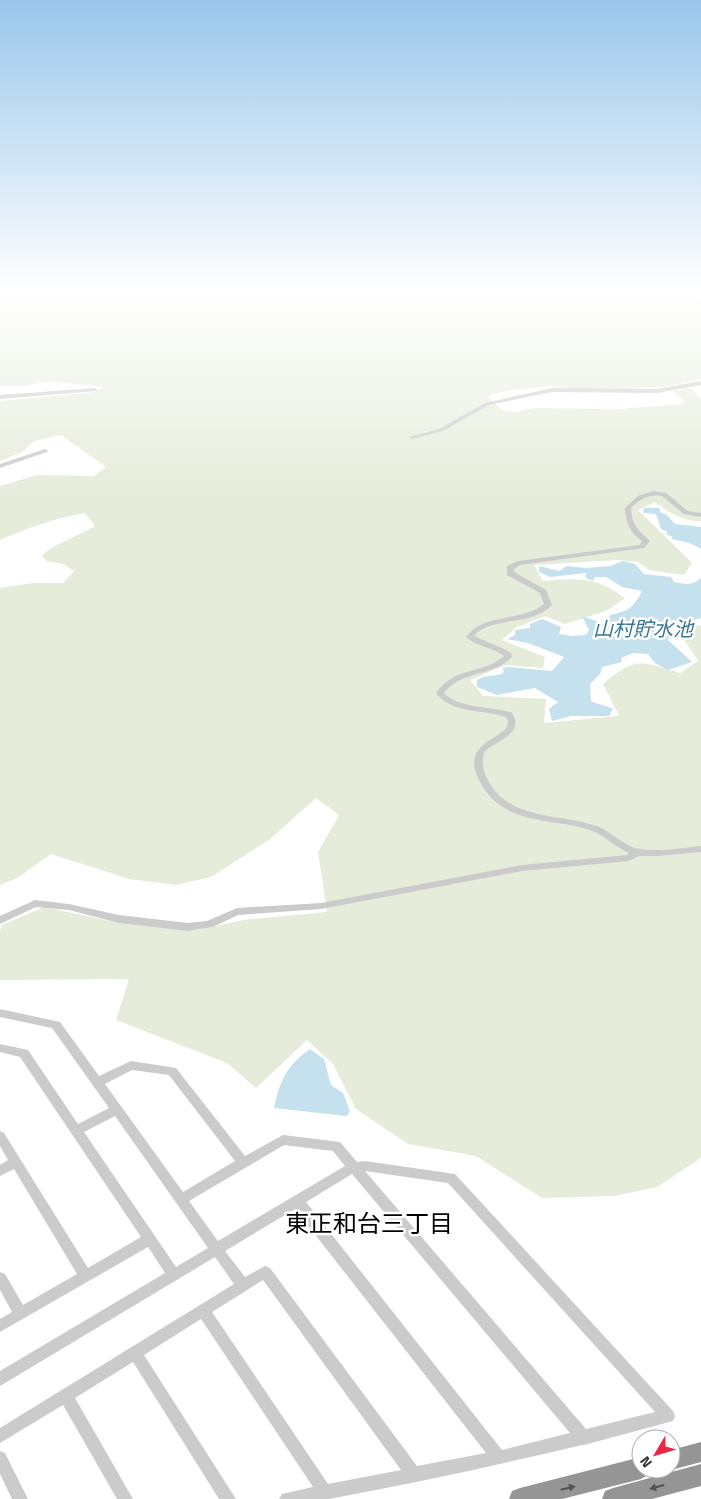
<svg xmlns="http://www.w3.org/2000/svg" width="701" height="1499" font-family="'Titillium Web','Noto Sans JP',sans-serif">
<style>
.green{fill:#e5ecda}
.water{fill:#c5e1ed}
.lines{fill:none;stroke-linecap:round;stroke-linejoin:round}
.minor{fill:#cbcbcb;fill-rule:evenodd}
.highway{fill:#959595;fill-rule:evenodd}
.oneway{fill:#525252}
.labels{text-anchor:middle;stroke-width:5;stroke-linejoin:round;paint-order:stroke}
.water-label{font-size:20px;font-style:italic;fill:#377794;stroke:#fff}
.near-neighbourhood-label{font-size:24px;fill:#000;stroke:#fff}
</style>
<rect width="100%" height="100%" fill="#fff"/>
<path class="green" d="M0 291H513C536 294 560 300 582 291H666L701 300V379L663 387 583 389 547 386 500 392 488 397 502 410 513 412 536 408 621 409 682 404 684 401 672 391 691 388 701 398V521C683 522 668 512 655 502L638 510 692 563 684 575 649 570 638 562 617 560 534 565 543 581C579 578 595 576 625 598L606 611 565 624 545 616 517 627 502 640 545 657 543 668 506 665 470 680 483 696 546 699 544 723 619 716 603 684C636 656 641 661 680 673L698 661 678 630 701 625V1158L657 1187 614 1196 542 1198 476 1156 408 1144 356 1109 333 1064 307 1040 256 1088 227 1063 116 1020 129 979 0 980V931L2 925 44 907 120 923 198 930 243 920 327 912 318 852 339 815 316 798 269 840 211 877 176 885 129 879 51 854 17 878 0 885V588L33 583H63L74 571 64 564 46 561 42 555C58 542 77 537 95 526L85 513C55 518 28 528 0 540V486L37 475 94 476 106 467 61 435 34 441 22 452 0 461V401L96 392 103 387 51 381 23 386H0Z"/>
<g class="water">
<polygon points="644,508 660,508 660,512 667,515 675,524 701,527 701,549 690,543 671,539 673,537 666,534 668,532 661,529 656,514 643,513"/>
<path d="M623 561 635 564 644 574 671 577 674 582C685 584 693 586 701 578V618L672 626 668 640 692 662 668 670 655 663 648 654 633 653 621 658 622 662 602 667 600 674 590 684 591 701C599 705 606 705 613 709L609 716H571L552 721 549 709 558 702 535 688 497 695 477 687V680L483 677 502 674 504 671 502 668 508 667 552 671 564 657 528 643 507 639 515 635V630L530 628V624L542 619 561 627 559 634 572 636 586 635 589 630 582 616 602 623 608 620 610 615C629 611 633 608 642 591L622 587 606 577H595L593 581 586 578V573L550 577 539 572V566L559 571 567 566 586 568 610 566Z"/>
<path d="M310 1049 324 1059 331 1085 343 1093 350 1111 347 1116 274 1108C280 1081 286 1066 310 1049Z"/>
</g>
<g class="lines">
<g class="minor">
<polygon points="701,381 701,385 657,393 552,392 489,405 443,431 412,439 409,437 439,429 485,403 552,388 657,389"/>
<polygon points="95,388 98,390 97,391 0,399 0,395"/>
<polygon points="45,449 48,451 47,452 0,468 0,464"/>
<path d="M653 491 666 493 688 511 701 513V517L684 514 662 496C649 494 640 499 631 508 631 524 639 531 650 541L644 548 520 565 514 569V572L546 590 552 605C531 627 490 616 474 636L506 650 511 653 512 657C493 677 461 670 444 693 459 709 492 706 512 713 525 734 497 740 485 751 481 761 483 771 488 780 509 821 559 813 596 826 612 831 624 847 640 849 659 852 682 848 701 846V852L658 856H639L629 861 522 871 321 909 238 915 213 927 188 931 119 923 69 910 36 907 0 924V916L35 900 69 904 119 915 188 923 207 921 237 908 321 903 522 865 627 855 629 853C615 847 604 835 590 830 554 818 509 825 485 790 481 784 477 777 475 770 467 736 518 738 506 717 482 709 452 714 436 693 456 665 480 676 504 656 493 647 477 647 466 637 484 612 520 623 544 604L540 593 507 575V566L518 561 640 545 642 541C631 533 625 523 625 508L638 496Z"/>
<path d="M0 1009 60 1022 99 1076 131 1061 176 1068 245 1156 283 1135 340 1142 357 1162 365 1161 455 1174 673 1411 675 1416 673 1421 584 1445H582C498 1465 414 1483 329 1499 317 1499 293 1499 279 1499L282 1494 313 1487 201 1319 144 1355 236 1499H219L133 1362 75 1398 133 1499H117L63 1405 0 1443V1428L234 1284 215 1257 0 1386V1371L165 1273 148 1247 0 1332V1319L12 1312 0 1290V1272L5 1274 23 1305 77 1274 14 1169 0 1176V1165L8 1160 0 1146V1131L4 1133 88 1268 141 1237 20 1057 0 1052V1044L28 1050 78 1124 109 1108 52 1028 0 1017ZM132 1070 169 1075 235 1161 183 1192 105 1084ZM115 1116 208 1248 176 1267 84 1132ZM284 1145 333 1151 345 1166 218 1241 189 1201ZM365 1171 448 1183 655 1412 586 1429ZM352 1174 570 1433 502 1450 306 1202ZM295 1209 486 1453 417 1466 270 1268 265 1266 245 1277 225 1251ZM263 1280 401 1470 328 1484 212 1312Z"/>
<polygon points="0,1451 5,1453 28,1499 12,1499 0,1474"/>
</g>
<g class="highway">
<polygon points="701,1442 701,1462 671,1470 667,1469 671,1469 671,1450"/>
<polygon points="641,1457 641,1469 651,1469 648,1475 641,1479 562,1499 509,1499 512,1491 520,1488"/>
<polygon points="701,1464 701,1486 652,1499 602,1499 605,1491 613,1488"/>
</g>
</g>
<defs><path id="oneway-solid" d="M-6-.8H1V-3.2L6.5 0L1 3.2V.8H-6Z" transform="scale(1.25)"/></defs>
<g class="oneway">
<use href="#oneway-solid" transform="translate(657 1487) rotate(165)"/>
<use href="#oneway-solid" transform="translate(568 1488) rotate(-13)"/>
</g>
<linearGradient id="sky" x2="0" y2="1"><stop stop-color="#9ac6ea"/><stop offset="0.58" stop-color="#fff"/><stop offset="1" stop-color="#fff" stop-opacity="0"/></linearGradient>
<rect width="701" height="501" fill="url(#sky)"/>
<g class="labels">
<g class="water-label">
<text x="643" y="636">山村貯水池</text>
</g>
<g class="near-neighbourhood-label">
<text x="369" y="1232">東正和台三丁目</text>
</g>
</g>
<g transform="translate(656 1454) rotate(232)"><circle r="24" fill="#ffffff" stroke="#ababab"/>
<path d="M0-4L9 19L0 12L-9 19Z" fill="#ef2544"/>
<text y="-8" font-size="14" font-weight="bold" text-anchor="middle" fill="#2e2e2e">N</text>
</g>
</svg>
